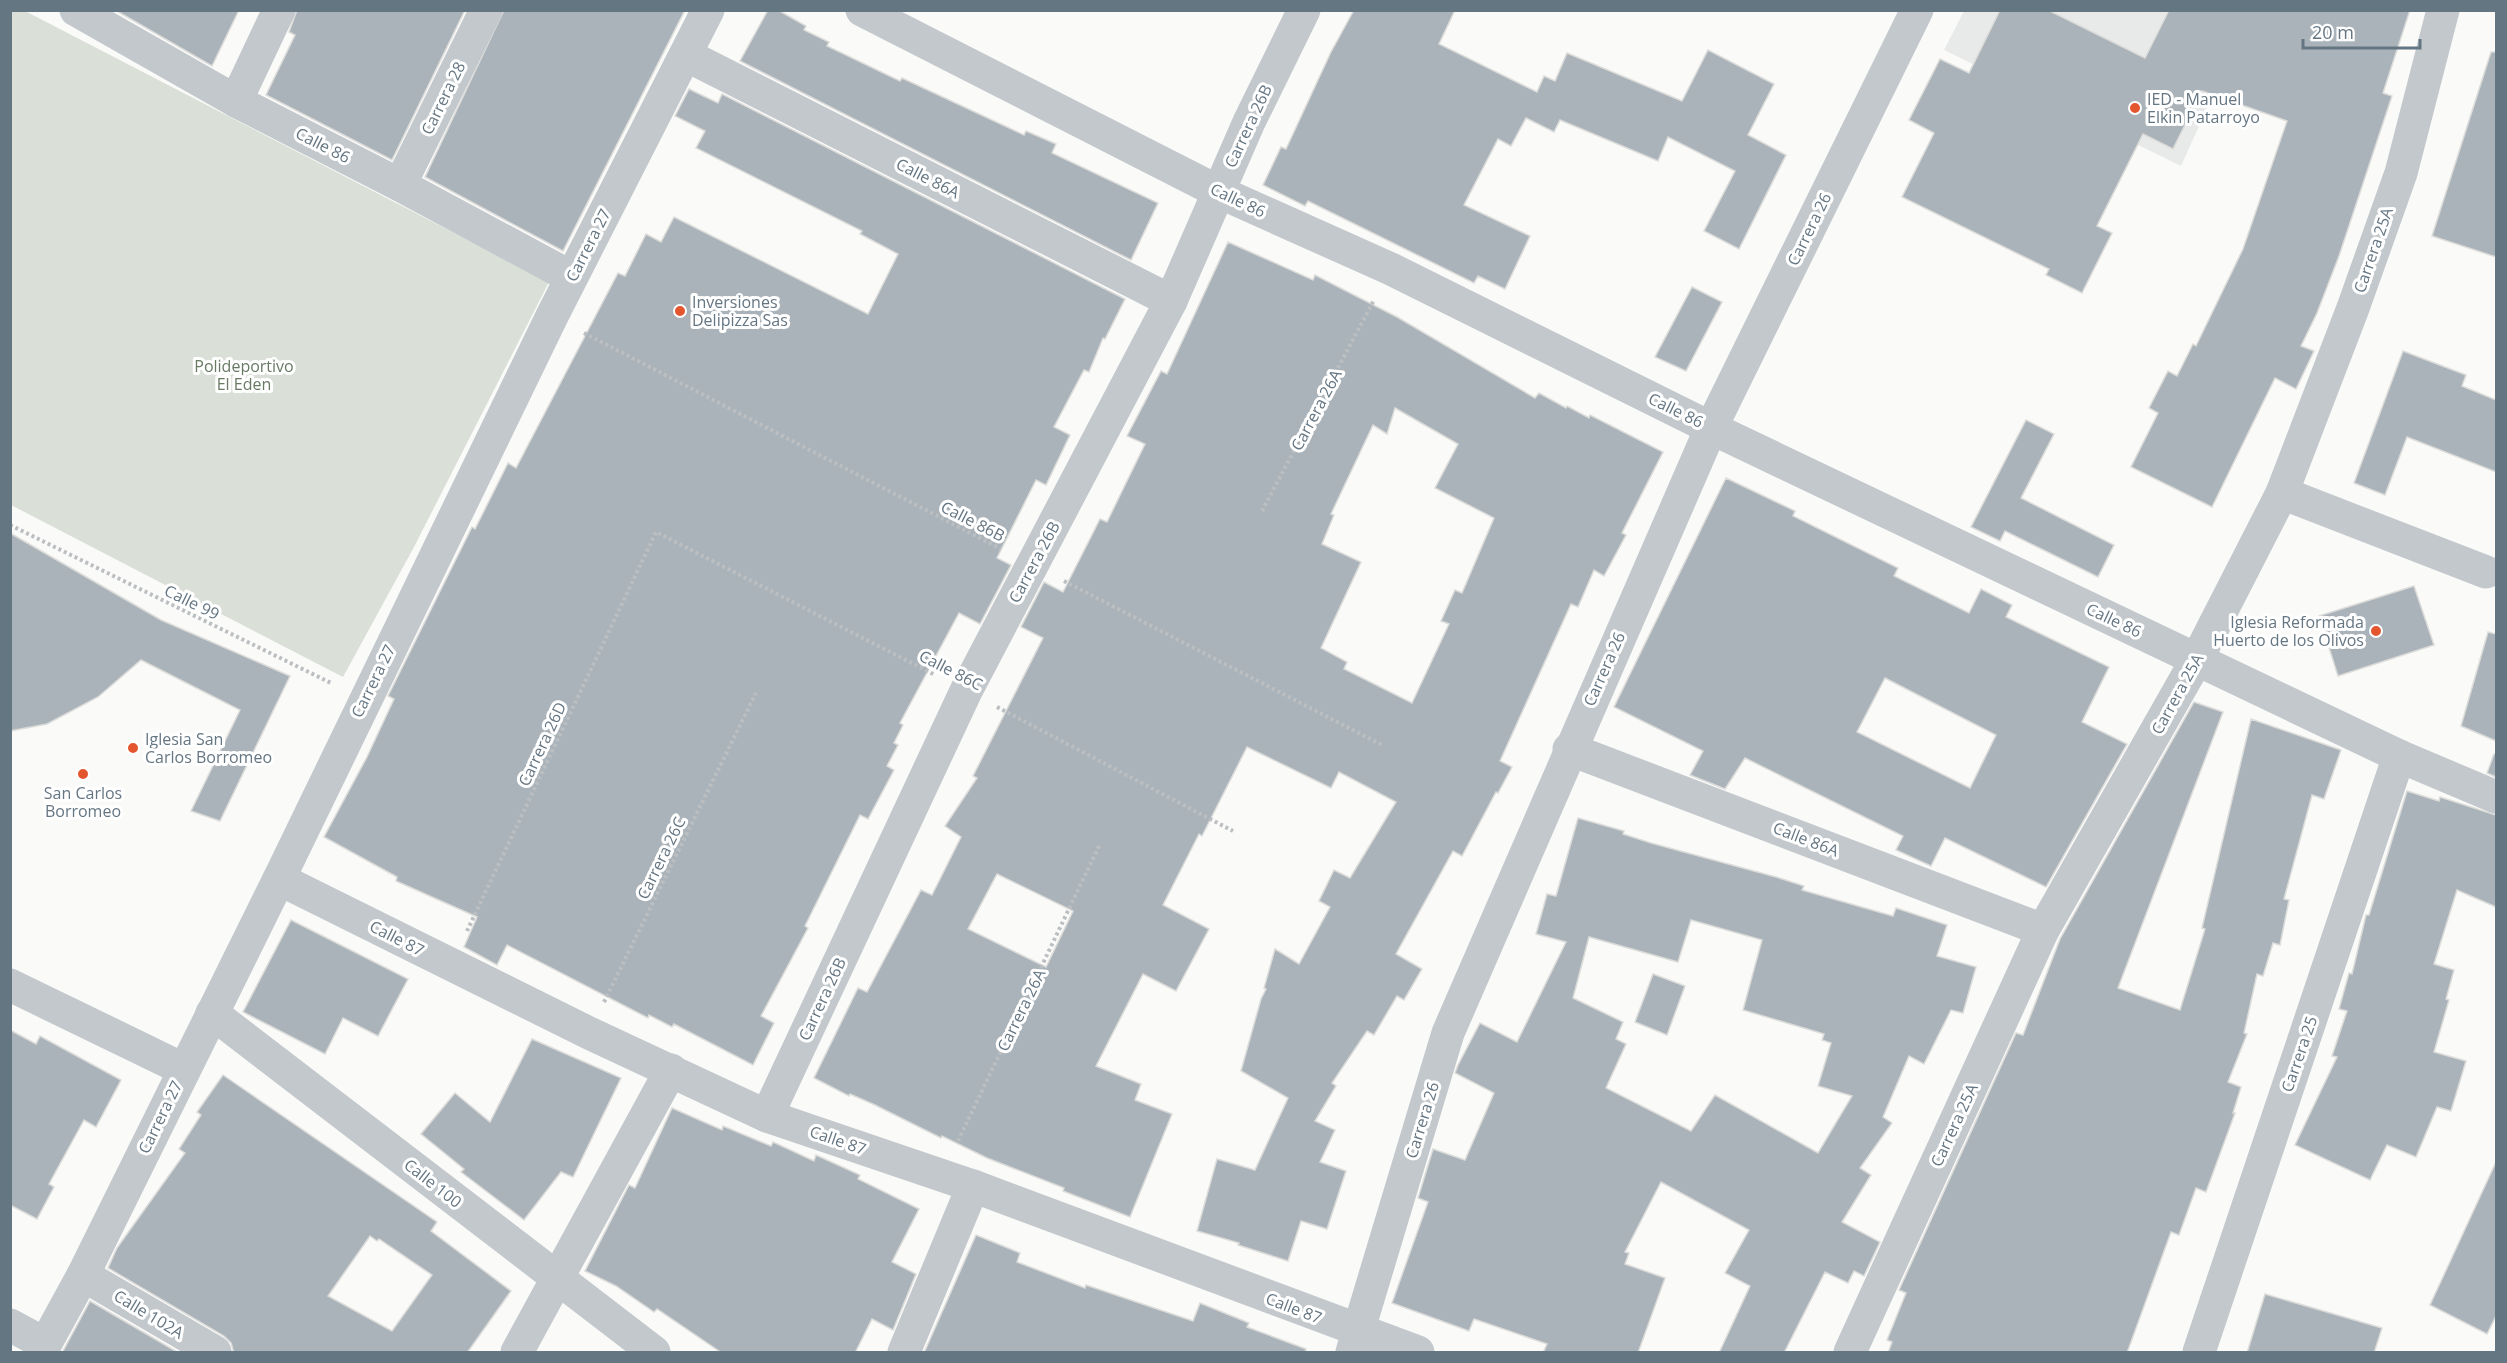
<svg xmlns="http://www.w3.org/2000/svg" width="2507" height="1363" font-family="'Open Sans',sans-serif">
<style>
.built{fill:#e8e9e9}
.green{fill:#dadfd7}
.building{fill:#aab3b9;stroke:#dcdcda;stroke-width:1.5;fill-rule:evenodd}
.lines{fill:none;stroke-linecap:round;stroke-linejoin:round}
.path{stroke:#bbbfc2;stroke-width:4;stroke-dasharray:3 3;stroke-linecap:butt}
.minor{stroke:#c3c8cc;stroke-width:33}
.poi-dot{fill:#e4572e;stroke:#fff;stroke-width:2}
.labels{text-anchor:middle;stroke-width:6;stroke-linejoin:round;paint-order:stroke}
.street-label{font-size:16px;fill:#657683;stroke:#fff}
.poi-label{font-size:16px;fill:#657683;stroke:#fff;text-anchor:start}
.park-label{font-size:16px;fill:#687a64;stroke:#fff}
</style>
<rect width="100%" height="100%" fill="#fafaf8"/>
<polygon class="built" points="1964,11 2251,11 2181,166 1944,50"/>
<polygon class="green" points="11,11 25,11 549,282 414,547 343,677 11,505"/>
<g class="building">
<polygon points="115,10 239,10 212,66"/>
<polygon points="297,10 465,10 392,160 266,95 295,35 289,32"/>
<polygon points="504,10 685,10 563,251 425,177"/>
<polygon points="768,10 778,10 806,26 804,30 829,42 827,46 900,81 902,78 1024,135 1026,131 1056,144 1052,153 1158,203 1131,260 740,61"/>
<polygon points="1354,10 1455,10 1439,44 1537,92 1544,76 1555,81 1567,53 1682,101 1708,50 1774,84 1748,135 1786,155 1739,249 1704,231 1735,171 1668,137 1658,161 1560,120 1554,132 1526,118 1511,146 1498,139 1464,205 1530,236 1505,289 1478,276 1474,283 1308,201 1305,206 1263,185 1281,147 1286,149 1331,52"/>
<polygon points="2000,10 2048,10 2145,58 2169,10 2410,10 2383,93 2392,96 2339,256 2317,313 2301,346 2314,351 2296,389 2275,378 2212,507 2131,467 2158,413 2149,408 2168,371 2177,376 2193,344 2196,346 2243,249 2287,121 2202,91 2173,149 2143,134 2097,226 2112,233 2082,293 2046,275 2049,269 1902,197 1934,133 1909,120 1940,59 1969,73"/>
<polygon points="2491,52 2496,52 2496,257 2432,236"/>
<polygon points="689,89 718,103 722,94 1125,299 1105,339 1103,338 1089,372 1084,370 1054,427 1070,435 1046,485 1036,480 997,558 1011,565 980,624 959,613 900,723 903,725 894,743 898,745 887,766 894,770 868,819 860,815 805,926 808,928 761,1016 774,1023 753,1065 674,1024 672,1027 649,1015 648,1018 507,945 497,965 464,947 477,917 396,881 397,877 324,837 367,757 394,699 388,696 472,527 475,529 508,463 516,468 618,273 625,276 646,234 661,242 674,217 868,314 898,254 860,234 862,231 696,148 705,131 675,116"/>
<path d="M1228 242 1313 280 1315 275 1397 317 1535 398 1539 393 1566 408 1567 406 1589 418 1590 415 1663 452 1622 533 1626 535 1604 576 1594 570 1578 607 1571 604 1500 761 1512 767 1498 793 1496 792 1462 856 1453 851 1396 954 1422 969 1404 1000 1397 996 1374 1035 1367 1031 1332 1083 1336 1086 1315 1121 1335 1130 1320 1162 1346 1171 1327 1229 1301 1221 1288 1261 1238 1245 1239 1243 1197 1231 1217 1159 1255 1170 1288 1098 1241 1071 1261 999 1266 989 1264 988 1275 949 1299 964 1330 907 1319 901 1334 870 1350 878 1396 802 1339 772 1331 788 1247 747 1202 836 1199 834 1163 905 1209 929 1176 991 1143 974 1096 1066 1141 1084 1135 1100 1172 1114 1130 1217 1063 1191 1064 1188 987 1158 942 1136 941 1138 875 1105 850 1094 849 1096 814 1078 858 988 867 992 921 890 932 895 961 837 945 826 977 778 973 776 1043 638 1021 627 1044 582 1063 592 1100 519 1107 522 1145 444 1127 436 1161 371 1167 374ZM1395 408 1458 444 1435 488 1494 518 1462 593 1455 590 1441 621 1449 624 1412 703 1344 669 1347 662 1321 648 1361 562 1322 544 1334 515 1331 514 1373 425 1387 434ZM997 874 1073 911 1046 967 968 929Z"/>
<polygon points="1692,287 1722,302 1686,371 1655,357"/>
<polygon points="2403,351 2466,375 2462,386 2496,400 2496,472 2407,437 2385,495 2354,483"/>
<polygon points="2026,420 2054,434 2021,498 2114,545 2098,577 2005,531 2000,541 1971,527"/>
<path d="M1726 478 1795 511 1793 516 1898 568 1894 576 1969 613 1981 589 2012 605 2006 617 2109 667 2082 722 2127 744 2046 887 1945 838 1931 866 1896 850 1903 836 1745 758 1725 789 1690 775 1703 751 1614 707ZM1885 678 1996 735 1970 788 1857 732Z"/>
<polygon points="10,533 161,620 290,676 220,821 191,811 240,710 141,660 98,697 47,724 10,731"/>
<polygon points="2414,586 2434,645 2338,676 2319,616"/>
<polygon points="2488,632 2496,634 2496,741 2461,726"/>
<polygon points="2194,702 2223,712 2118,988 2180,1010 2205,929 2202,928 2251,719 2341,750 2324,799 2312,795 2284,899 2289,900 2280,945 2273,943 2263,976 2257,974 2244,1033 2247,1034 2228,1082 2241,1087 2233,1113 2235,1113 2206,1192 2196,1188 2179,1235 2171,1232 2127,1353 1888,1353 1892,1342 1887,1340 1906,1293 1899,1290 2016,1033 2023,1035 2060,939"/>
<polygon points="2494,754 2496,754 2496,777 2487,773"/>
<polygon points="2407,791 2439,801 2440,797 2496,815 2496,907 2457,890 2434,964 2454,970 2446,999 2449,1000 2434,1052 2466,1061 2451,1111 2437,1107 2416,1157 2387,1145 2370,1180 2295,1145 2337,1057 2332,1056 2347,1011 2339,1009 2349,973 2352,974 2366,915 2369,915"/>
<path d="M1578 818 1624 831 1623 834 1651 843 1776 877 1804 886 1802 890 1893 916 1896 908 1947 925 1937 956 1976 967 1963 1013 1951 1010 1924 1064 1909 1056 1883 1117 1892 1123 1860 1168 1871 1175 1842 1222 1880 1242 1864 1276 1854 1271 1848 1283 1825 1272 1784 1353H1719L1750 1286 1725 1273 1749 1230 1661 1182 1625 1252 1629 1253 1625 1264 1665 1278 1638 1353H1543L1547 1344 1474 1319 1469 1331 1392 1303 1428 1202 1418 1198 1433 1149 1465 1160 1494 1093 1455 1073 1458 1065 1480 1023 1517 1042 1566 942 1536 934 1547 894 1556 896ZM1691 920 1762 940 1743 1010 1824 1034 1822 1040 1831 1043 1818 1086 1852 1096 1818 1153 1715 1095 1691 1131 1606 1088 1626 1044 1616 1039 1623 1022 1573 998 1589 937 1678 962Z"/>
<polygon points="291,920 408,979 378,1036 343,1018 325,1054 243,1012"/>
<polygon points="1653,974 1685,986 1667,1035 1635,1022"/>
<polygon points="10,1030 36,1044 40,1036 121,1080 96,1127 84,1120 49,1184 54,1187 37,1219 10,1205"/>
<polygon points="532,1039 621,1078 573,1177 561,1172 524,1220 461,1172 464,1169 421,1134 455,1093 490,1122"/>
<path d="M223 1075 437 1222 431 1231 511 1291 467 1353H234L231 1343 224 1336 108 1268 117 1248 185 1153 179 1149 201 1115 197 1112ZM370 1236 377 1241 379 1239 432 1275 392 1331 328 1296Z"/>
<polygon points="672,1108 722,1130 723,1126 771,1146 773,1142 814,1161 816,1155 860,1175 858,1179 919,1209 892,1262 916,1274 893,1330 872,1319 855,1353 722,1353 657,1309 654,1312 616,1286 585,1271 629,1185 635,1188"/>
<polygon points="2496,1162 2496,1316 2487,1334 2430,1305"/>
<polygon points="976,1235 1020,1253 1017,1262 1085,1288 1086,1285 1193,1321 1200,1303 1249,1323 1247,1327 1306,1349 1305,1353 924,1353"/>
<polygon points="2265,1294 2382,1328 2374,1353 2247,1353"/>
<polygon points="90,1301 179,1353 62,1353"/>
</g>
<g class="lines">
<g class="path">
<polyline points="584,333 1001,549"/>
<polyline points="1262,511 1374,300"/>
<polyline points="10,525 333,684"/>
<polyline points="1064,581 1384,746"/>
<polyline points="997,707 1233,831"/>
<polyline points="467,931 656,532 935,675"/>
<polyline points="604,1002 756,693"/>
<polyline points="958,1141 1100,844"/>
</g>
<g class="minor">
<polyline points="76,10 236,101 400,185 571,277"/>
<polyline points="862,10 1219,192 1391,269 1711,428 2399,756 2496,797"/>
<polyline points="686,55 1171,301"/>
<polyline points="236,101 279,10"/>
<polyline points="400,185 486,10"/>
<polyline points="2282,493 2486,572"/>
<polyline points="1569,749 2043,930"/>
<polyline points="279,879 589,1033 767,1116 973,1186 1418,1352"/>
<polyline points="10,985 183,1069"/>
<polyline points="212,1013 654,1352"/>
<polyline points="767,1116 966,691 1171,301 1249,122 1304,10"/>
<polyline points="83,1275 215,1352"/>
<polyline points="10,1325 45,1344"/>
<polyline points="41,1352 83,1275 279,879 552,316 708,10"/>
<polyline points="517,1352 671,1070"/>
<polyline points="904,1352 973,1186"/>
<polyline points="1352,1352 1448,1033 1711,428 1917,10"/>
<polyline points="1850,1352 2043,930 2197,659 2282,493 2353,308 2401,173 2443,10"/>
<polyline points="2199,1352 2399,756"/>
</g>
</g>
<g class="poi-dot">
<circle cx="2135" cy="108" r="6"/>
<circle cx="680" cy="311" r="6"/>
<circle cx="2376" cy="631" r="6"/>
<circle cx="133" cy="748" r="6"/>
<circle cx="83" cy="774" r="6"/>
</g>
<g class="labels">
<g class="street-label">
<text transform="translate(443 98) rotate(-64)" y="6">Carrera 28</text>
<text transform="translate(1248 126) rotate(-65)" y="6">Carrera 26B</text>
<text transform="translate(323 145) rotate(27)" y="6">Calle 86</text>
<text transform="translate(928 178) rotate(27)" y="6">Calle 86A</text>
<text transform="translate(1238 200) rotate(25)" y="6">Calle 86</text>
<text transform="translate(1809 229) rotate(-64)" y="6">Carrera 26</text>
<text transform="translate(588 245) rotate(-63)" y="6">Carrera 27</text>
<text transform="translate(2373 250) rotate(-71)" y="6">Carrera 25A</text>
<text transform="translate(1316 410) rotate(-62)" y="6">Carrera 26A</text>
<text transform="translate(1676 410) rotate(26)" y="6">Calle 86</text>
<text transform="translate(973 521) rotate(27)" y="6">Calle 86B</text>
<text transform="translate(1034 562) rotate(-62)" y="6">Carrera 26B</text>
<text transform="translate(192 602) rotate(26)" y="6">Calle 99</text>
<text transform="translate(2114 620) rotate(25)" y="6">Calle 86</text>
<text transform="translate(1604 669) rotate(-66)" y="6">Carrera 26</text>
<text transform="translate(951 670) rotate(27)" y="6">Calle 86C</text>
<text transform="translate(373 681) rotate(-64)" y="6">Carrera 27</text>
<text transform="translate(2177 694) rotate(-61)" y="6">Carrera 25A</text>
<text transform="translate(542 744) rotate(-65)" y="6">Carrera 26D</text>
<text transform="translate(1806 839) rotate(21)" y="6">Calle 86A</text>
<text transform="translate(661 858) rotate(-64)" y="6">Carrera 26C</text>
<text transform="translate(397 938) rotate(27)" y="6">Calle 87</text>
<text transform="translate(822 999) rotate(-65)" y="6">Carrera 26B</text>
<text transform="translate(1021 1010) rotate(-64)" y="6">Carrera 26A</text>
<text transform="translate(2299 1054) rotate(-71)" y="6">Carrera 25</text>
<text transform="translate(160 1117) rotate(-64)" y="6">Carrera 27</text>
<text transform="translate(1422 1120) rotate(-73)" y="6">Carrera 26</text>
<text transform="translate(1954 1125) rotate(-65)" y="6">Carrera 25A</text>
<text transform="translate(838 1140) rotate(19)" y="6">Calle 87</text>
<text transform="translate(433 1183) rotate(38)" y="6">Calle 100</text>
<text transform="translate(1294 1308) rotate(21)" y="6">Calle 87</text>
<text transform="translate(149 1314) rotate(31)" y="6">Calle 102A</text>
</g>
<g class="poi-label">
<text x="2147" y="105">IED - Manuel<tspan x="2147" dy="18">Elkin Patarroyo</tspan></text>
<text x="692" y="308">Inversiones<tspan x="692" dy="18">Delipizza Sas</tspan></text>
<text x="2364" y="628" text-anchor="end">Iglesia Reformada<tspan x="2364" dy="18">Huerto de los Olivos</tspan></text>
<text x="145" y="745">Iglesia San<tspan x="145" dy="18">Carlos Borromeo</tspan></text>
<text x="83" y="799" text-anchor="middle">San Carlos<tspan x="83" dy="18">Borromeo</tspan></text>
</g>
<g class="park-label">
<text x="244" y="372">Polideportivo<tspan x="244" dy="18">El Eden</tspan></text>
</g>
</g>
<rect width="2507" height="1363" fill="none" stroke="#657683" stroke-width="24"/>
<path d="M2303 39v9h117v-9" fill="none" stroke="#657683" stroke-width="3"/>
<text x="2312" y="39" font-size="18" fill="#657683" stroke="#ffffff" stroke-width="4.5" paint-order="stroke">20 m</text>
</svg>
